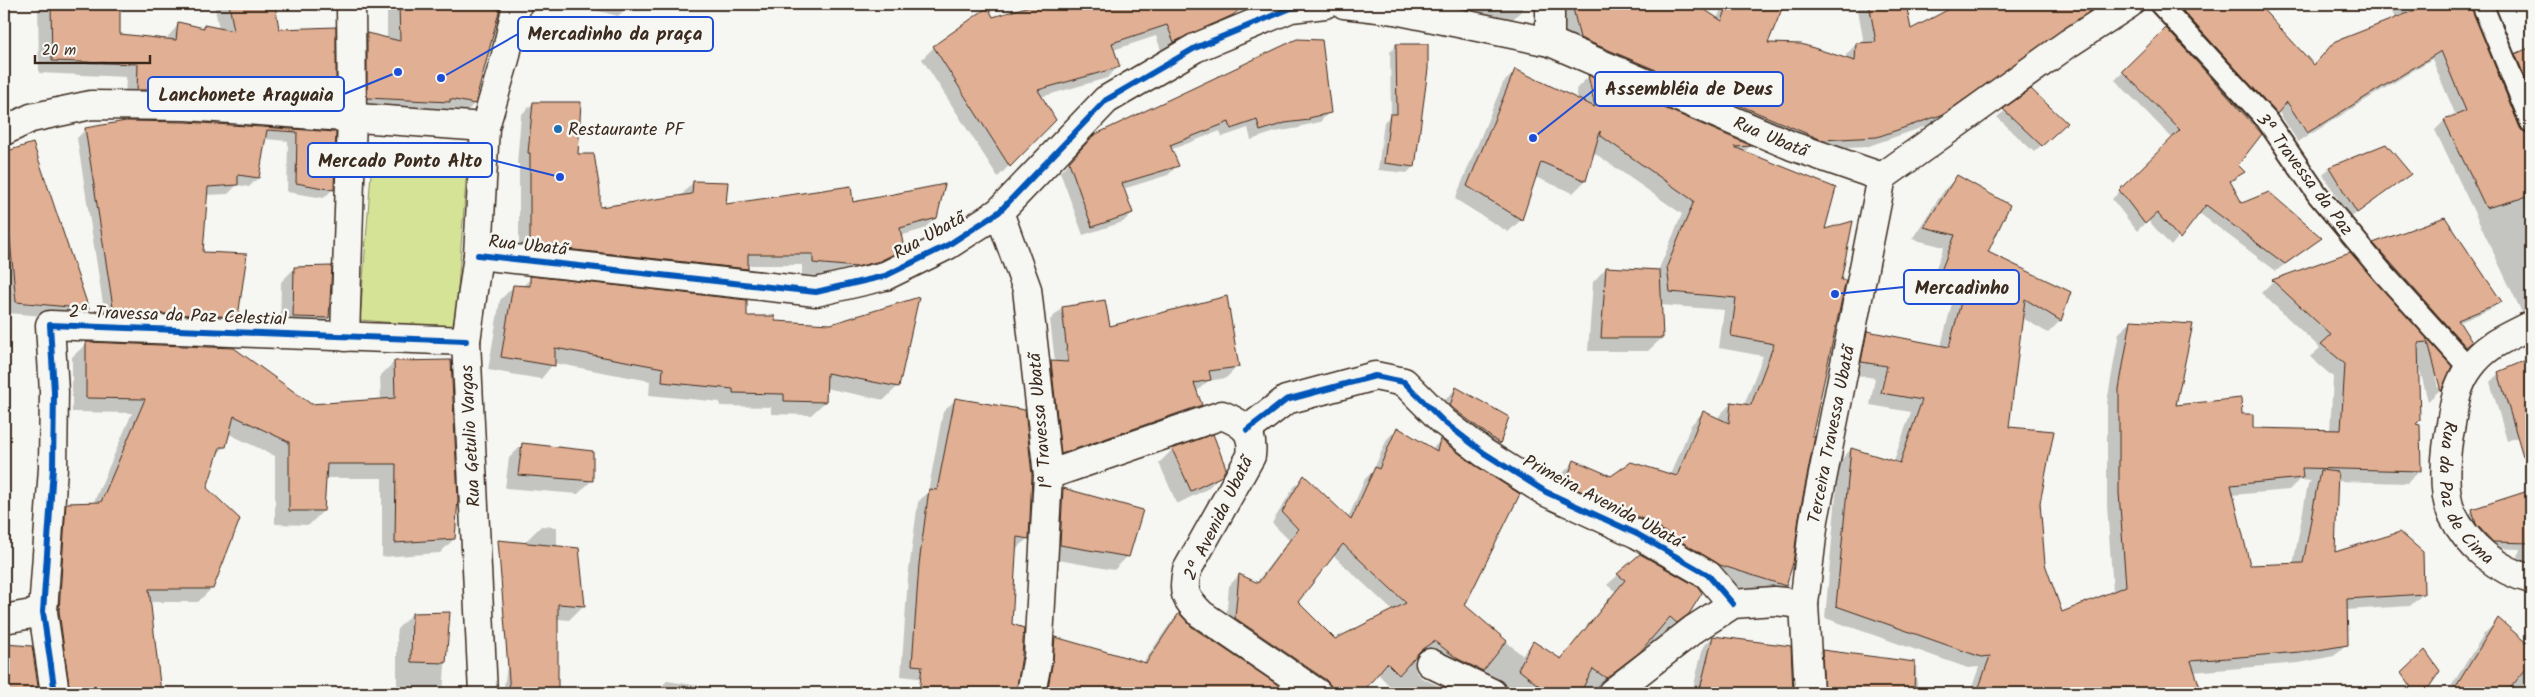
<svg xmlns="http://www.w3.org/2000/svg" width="2535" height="697" font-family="Kalam,sans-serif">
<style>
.green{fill:#d5e396;stroke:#88865a}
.shadow{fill:#0003;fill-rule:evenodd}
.building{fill:#e1af93;stroke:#3b2a1e;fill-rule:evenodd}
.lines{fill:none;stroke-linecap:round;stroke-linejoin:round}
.lane-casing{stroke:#3b2a1e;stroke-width:24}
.street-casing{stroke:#3b2a1e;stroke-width:31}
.lane{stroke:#f6f6f2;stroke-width:20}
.street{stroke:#f6f6f2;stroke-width:28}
.cycleway-casing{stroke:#f6f6f2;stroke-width:9}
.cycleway{stroke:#0057b8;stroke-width:6}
.poi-dot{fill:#1f6fb2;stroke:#f6f6f2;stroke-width:2}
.labels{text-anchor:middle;stroke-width:5;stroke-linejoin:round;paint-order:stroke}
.poi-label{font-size:18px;fill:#3b2a1e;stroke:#f6f6f2;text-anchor:start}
.street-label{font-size:18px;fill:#3b2a1e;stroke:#f6f6f2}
.leader{fill:none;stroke:#1d4ed8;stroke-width:2}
.callout-dot{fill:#1d4ed8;stroke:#f6f6f2;stroke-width:2}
.callout{fill:#f6f6f2;stroke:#1d4ed8;stroke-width:2}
.callout-label{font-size:19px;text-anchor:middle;font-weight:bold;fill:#3b2a1e}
</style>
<rect width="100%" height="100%" fill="#f6f6f2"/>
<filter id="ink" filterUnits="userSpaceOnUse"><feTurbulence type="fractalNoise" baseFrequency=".02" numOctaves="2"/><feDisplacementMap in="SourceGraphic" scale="10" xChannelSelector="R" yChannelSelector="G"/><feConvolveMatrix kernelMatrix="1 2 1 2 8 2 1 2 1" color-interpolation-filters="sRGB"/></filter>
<g filter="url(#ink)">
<polygon class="green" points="373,146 468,154 455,328 360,320"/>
<g class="shadow">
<polygon points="38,4 119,4 119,35 165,40 179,24 202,29 204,27 219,29 214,4 274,4 278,30 335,100 322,113 125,102 126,77 39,73"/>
<polygon points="387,4 500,4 489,55 474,104 461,117 355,110 354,47 367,34 387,39"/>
<polygon points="572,4 631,4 618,16"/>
<polygon points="1040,4 1247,4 1162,53 1156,36 1113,50 1118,67 1107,78 1041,97 1055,119 998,177 922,59 934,47 972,20 993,18"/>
<polygon points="1454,4 1523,4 1522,10 1508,24 1453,19"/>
<polygon points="1560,4 1694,4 1717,19 1723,4 1783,4 1766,44 1846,59 1846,55 1856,44 1864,44 1857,4 1905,4 1910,31 1962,4 2105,4 2048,41 1932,124 1866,147 1811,150 1569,48"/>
<polygon points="2192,4 2273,4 2261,10 2281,32 2231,81 2175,20"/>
<polygon points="2388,4 2469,4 2519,128 2524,134 2531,135 2531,322 2525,319 2435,130 2444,121 2456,116 2432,59 2298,142 2278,111 2248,80 2244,80 2276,114 2267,122 2235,87 2244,78 2303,55 2313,66 2396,20"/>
<polygon points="2166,30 2236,165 2243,172 2230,183 2241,205 2320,238 2276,271 2199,213 2171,246 2148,220 2137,231 2112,199 2173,139 2115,80"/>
<polygon points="1297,40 1329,112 1320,122 1302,126 1299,128 1275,132 1251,140 1248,128 1222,137 1220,131 1170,150 1177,166 1168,175 1123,189 1132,213 1123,222 1083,235 1060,172 1095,136"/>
<polygon points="1397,45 1414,166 1407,173 1378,170 1384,122 1391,115 1390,52"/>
<polygon points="2531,48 2531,127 2507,64 2516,55"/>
<polygon points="1516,71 1578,101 1576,89 1588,77 1750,146 1744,153 1823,231 1811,437 1792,563 1785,586 1772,598 1707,577 1554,496 1562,474 1575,461 1612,478 1671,475 1691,425 1703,412 1719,420 1719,416 1731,403 1744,405 1763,356 1719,348 1724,310 1660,305 1662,338 1648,351 1588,351 1593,282 1606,268 1658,271 1682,214 1593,152 1585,181 1573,193 1535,177 1521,220 1508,232 1455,199 1503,83"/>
<polygon points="2031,91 2065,123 2034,152 1997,117"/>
<polygon points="533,103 577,156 599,209 681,196 693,182 725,206 936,217 924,229 900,236 903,249 891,261 843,278 802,275 802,265 747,265 747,268 735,280 519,256 519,164 517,164 521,115"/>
<polygon points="126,122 335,133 333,189 324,198 287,192 288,141 264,139 258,178 249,187 237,185 228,194 206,195 202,253 237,316 227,325 88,320 96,312 104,310 77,138 86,129"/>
<polygon points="33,145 87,309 77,319 8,313 10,338 4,344 4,153"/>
<polygon points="2386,145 2410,174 2350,218 2323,175 2329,168"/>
<path d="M1957 177 1986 253 2070 293 2060 321 2048 333 2021 317 2008 428 2039 503 2044 564 2062 614 2113 592 2107 506V402L2119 333 2132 321 2174 406 2241 415 2252 429 2330 431 2333 377 2310 357 2320 348 2261 293 2273 281 2349 253 2450 367 2440 390 2428 401 2418 363 2414 425 2420 471 2407 483 2337 481 2334 554 2423 594 2410 606 2346 610V644L2334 656 2299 663 2193 672 2200 693H1970L1979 667 1968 668 1825 618 1839 462 1851 449 1893 463 1911 412 1870 405 1875 378 1850 374 1856 345 1868 332 1941 346 1952 303 1926 293 1944 247 1912 239 1945 189ZM2435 374 2439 378 2441 386 2438 387ZM2299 480 2311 481 2308 484 2293 565 2249 566 2232 495 2289 490Z"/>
<polygon points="2374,244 2500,302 2493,308 2458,323 2470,342 2459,353 2368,251"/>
<polygon points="295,268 328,318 314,331 280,330 281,282"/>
<polygon points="531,278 774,322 898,386 884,400 825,388 825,402 811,415 771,414 771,407 720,406 720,402 649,395 650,381 554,363 541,379 488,370 500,300 513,287 522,287"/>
<polygon points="1062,308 1109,328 1238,366 1226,378 1208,381 1196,392 1201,405 1189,417 1050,465 1040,374 1051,362 1055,362 1050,320"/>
<polygon points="87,343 311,405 381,400 380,376 394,362 454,539 440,553 382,557 382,478 325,478 323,511 309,525 275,524 275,456 229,434 225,446 216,456 206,488 212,588 198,602 150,602 161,693 55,693 53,518 67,504 93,504 132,413 72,412 72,357"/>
<polygon points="2531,359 2531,432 2507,441 2490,382 2499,373"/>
<polygon points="1456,389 1507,418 1498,444 1485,457 1443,402"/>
<polygon points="955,400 1028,538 1016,550 1005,689 901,676 908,577 918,502 928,492 943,412"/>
<path d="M1398 428 1432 449 1440 441 1464 606 1522 655 1533 643 1560 660 1615 591 1607 585 1640 555 1688 613 1645 649 1658 611 1593 693H1493L1418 657 1414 659 1416 672 1422 678 1454 693H1397L1377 673 1360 693H1318L1225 629 1229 586 1239 575 1256 583 1289 540 1272 523 1294 487 1304 477 1348 518 1365 479 1373 471 1387 439ZM1333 555 1393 611 1335 640 1297 602Z"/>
<polygon points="1213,436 1221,475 1207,489 1177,504 1159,463 1172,450"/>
<polygon points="522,445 592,480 578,494 505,488 509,458"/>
<polygon points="1063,489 1127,557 1114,570 1047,558 1050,503"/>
<polygon points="2473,510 2531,517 2531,569 2516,566 2520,549 2486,548 2466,517"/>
<polygon points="541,526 557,527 557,547 583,606 569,620 557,619 556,693 503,693 526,541"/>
<polygon points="449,613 443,693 397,693 397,629 412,614"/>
<polygon points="1179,615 1191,628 1287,693 1221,693 1187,668 1172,693 1039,692 1045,648 1055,638 1143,663 1169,625"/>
<polygon points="2498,620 2531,649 2531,693 2447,693 2484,634"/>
<polygon points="1713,637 1792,686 1791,693 1692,693 1703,647"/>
<polygon points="4,646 31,647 40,693 4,693"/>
<polygon points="1915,663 1918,693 1829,693 1827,667"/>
<polygon points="667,681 705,687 705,693 655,693"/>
</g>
<g class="building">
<polygon points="51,4 120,4 120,34 176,40 178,22 204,28 204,25 234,31 229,4 275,4 279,29 336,27 336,101 188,90 137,90 138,64 52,61"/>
<polygon points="399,4 500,8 475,104 450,99 450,102 367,98 367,33 400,41"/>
<polygon points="1036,4 1246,4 1233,15 1174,42 1167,25 1112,43 1120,67 1038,90 1056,120 1010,167 933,46 988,7 993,17"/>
<polygon points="1572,4 1696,4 1722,21 1728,4 1784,4 1768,43 1801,44 1855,61 1856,43 1876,42 1869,4 1906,4 1911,29 1959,4 2101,4 1944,114 1877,137 1822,140 1580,38"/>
<polygon points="2190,4 2258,4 2314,65 2334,42 2431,4 2470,4 2520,128 2524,133 2531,135 2531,196 2486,208 2444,120 2466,111 2441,51 2307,133 2287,102 2277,114 2183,11"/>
<polygon points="2166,28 2262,134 2238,165 2245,172 2230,181 2242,203 2269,192 2322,238 2285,264 2206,205 2180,239 2157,213 2145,224 2119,190 2180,130 2122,71"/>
<polygon points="1297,39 1322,40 1331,113 1309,118 1309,120 1285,123 1260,131 1257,120 1231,129 1229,122 1170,145 1179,166 1122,183 1133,213 1092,227 1069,162 1094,135"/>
<polygon points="1396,44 1428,44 1428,69 1415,167 1384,163 1390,114 1397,114"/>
<polygon points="2531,47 2531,92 2515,54"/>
<polygon points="1515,69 1595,107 1588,75 1752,146 1734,147 1836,188 1825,229 1853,221 1841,280 1846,280 1812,436 1815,436 1799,517 1793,563 1786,586 1720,565 1645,520 1565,484 1574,460 1611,476 1631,462 1677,476 1703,411 1729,423 1731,402 1751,405 1774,344 1731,336 1736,298 1670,292 1667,266 1694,201 1601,136 1600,131 1586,181 1541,162 1522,220 1467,186"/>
<polygon points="2031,89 2067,123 2042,146 2003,109"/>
<polygon points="533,102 581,102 578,154 594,154 600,191 600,207 692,194 693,181 728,182 726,204 851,186 853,202 945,184 937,218 900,228 904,249 880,261 856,267 813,263 813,254 748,254 748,269 530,245 530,153 528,153"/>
<polygon points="126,121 186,122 336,132 334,190 296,183 297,132 267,130 259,178 238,175 238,185 208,187 203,252 247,254 238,317 95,311 113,307 85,128"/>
<polygon points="33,143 89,309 16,302 8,219 4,220 4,152"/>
<polygon points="2386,144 2411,174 2357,213 2329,167"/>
<polygon points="1957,175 2010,205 1988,252 2071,292 2061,321 2025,299 2009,427 2054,431 2040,503 2045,564 2062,612 2126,586 2119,493 2119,389 2131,320 2193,324 2176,405 2241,398 2242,414 2253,414 2253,428 2341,430 2345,364 2321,344 2331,335 2272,280 2350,252 2452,366 2441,391 2428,342 2418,343 2420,420 2416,424 2420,425 2421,471 2302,468 2303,478 2231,485 2250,565 2303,563 2320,470 2338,472 2335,552 2400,532 2423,552 2424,594 2347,599 2348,645 2312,651 2191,661 2202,693 1977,693 1990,656 1981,657 1836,606 1851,448 1900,463 1922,400 1881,393 1887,366 1861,362 1867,331 1949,347 1964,291 1937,281 1955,235 1924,227"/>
<polygon points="2445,217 2502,302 2458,320 2472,342 2466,347 2373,243"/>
<polygon points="332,266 329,318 293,317 294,267"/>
<polygon points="1606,267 1660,270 1663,338 1601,338"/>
<polygon points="530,276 747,300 747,316 775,316 775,321 831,324 919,297 899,387 827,373 826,402 784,401 784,394 733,393 733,389 662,382 663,368 555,348 555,366 501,357 513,285 530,286"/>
<polygon points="1227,296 1239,367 1209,371 1211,380 1194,383 1202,405 1061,454 1051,361 1068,362 1062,307 1105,300 1110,326"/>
<polygon points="86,342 234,348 311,404 395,398 394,361 451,360 458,499 455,539 395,543 396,464 327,464 324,511 289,511 289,442 234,416 226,447 220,447 207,488 240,519 213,589 149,589 161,693 70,693 59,611 66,503 101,502 145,399 86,398"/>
<polygon points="2531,358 2531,455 2523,456 2498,372"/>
<polygon points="1456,387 1509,417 1500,444 1450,406"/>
<polygon points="955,398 1025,410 1032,475 1029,539 1017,537 1012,624 1024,628 1022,655 1016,693 919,693 922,666 912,665 919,564 929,489 937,490"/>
<path d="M1397 427 1437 451 1440 439 1476 466 1520 494 1465 605 1507 641 1483 671 1458 659 1434 641 1421 650 1399 675 1387 663 1362 693H1332L1331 686 1326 680 1235 618 1239 574 1258 583 1298 529 1282 512 1304 475 1351 520 1375 467 1379 469ZM1343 544 1406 603 1335 639 1298 602Z"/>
<polygon points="1213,434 1226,468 1222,476 1191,491 1172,449"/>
<polygon points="522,443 593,451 593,481 518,475"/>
<polygon points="1063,488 1143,510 1129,557 1060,545"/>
<polygon points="2531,490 2531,543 2493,542 2476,524 2472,509"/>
<polygon points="498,540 579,548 585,606 558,604 558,693 510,693"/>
<polygon points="1640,554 1698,587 1702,593 1689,614 1677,623 1670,617 1640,652 1606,678 1593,669 1580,693 1548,693 1518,669 1533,641 1561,659 1625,580 1617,574"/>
<polygon points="450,612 446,663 411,662 412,613"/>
<polygon points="1179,613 1192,627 1290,693 1047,693 1053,660 1055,637 1146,663"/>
<polygon points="2498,618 2531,647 2531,663 2506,693 2452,693"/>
<polygon points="1713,636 1791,646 1793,693 1699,693"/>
<polygon points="4,644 32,646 39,693 4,693"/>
<polygon points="1822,650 1915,662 1914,693 1824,693"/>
<polygon points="2425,650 2440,671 2425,693 2415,693 2401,673"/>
</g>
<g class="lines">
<g class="lane-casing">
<g id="lane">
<polyline points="2160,4 2266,119 2318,195 2383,273 2469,368"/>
<polyline points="2482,4 2531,123"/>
</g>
</g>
<g class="street-casing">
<g id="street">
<path id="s1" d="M1344 4 1395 10 1550 42 1792 146 1882 177"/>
<polyline points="1550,42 1550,4"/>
<polyline points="4,131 31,118 91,105 187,106 485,127"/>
<polyline points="1882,177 2069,43 2129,4"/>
<polyline points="999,212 1027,289 1048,475 1038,657 1031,693"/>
<polyline points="478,255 816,292 885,276 948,245 999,212 1106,100 1195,48 1291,8 1325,4"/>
<path id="s2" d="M2531 325C2506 338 2487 344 2470 367 2457 384 2454 403 2451 424 2446 448 2441 491 2452 514 2467 545 2498 571 2531 579"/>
<polyline points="345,337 352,117 351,4"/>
<polyline points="1247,430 1286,400 1375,376 1404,382 1444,422 1484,453 1546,492 1637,534 1708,575 1733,604"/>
<path d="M1048 475 1222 415C1244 424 1254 431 1251 456L1187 570C1182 593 1185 598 1201 614L1317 693"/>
<polyline points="4,619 43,612"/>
<polyline points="1430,663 1492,693"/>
<polyline points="55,693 43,612 53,468 54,392 50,325 466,341"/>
<polyline points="483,693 466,341 478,255 485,127 505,59 517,4"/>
<polyline points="1612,693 1694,629 1733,604 1774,601 1804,604"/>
<path id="s3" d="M1809 693 1804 604 1814 520 1882 177"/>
</g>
</g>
<use href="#lane" class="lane"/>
<use href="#street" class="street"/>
<g class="cycleway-casing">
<g id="cycleway">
<polyline points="478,255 816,292 885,276 948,245 999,212 1106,100 1195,48 1291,8 1325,4"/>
<polyline points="1247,430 1286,400 1375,376 1404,382 1444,422 1484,453 1546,492 1637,534 1708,575 1733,604"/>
<polyline points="55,693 43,612 53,468 54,392 50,325 466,341"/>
</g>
</g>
<use href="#cycleway" class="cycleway"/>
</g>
</g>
<circle class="poi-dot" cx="558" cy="129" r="5"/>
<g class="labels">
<g class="poi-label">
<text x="568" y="135">Restaurante PF</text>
</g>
<g class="street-label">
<text dy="6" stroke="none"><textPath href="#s1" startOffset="450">Rua Ubatã</textPath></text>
<text transform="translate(2305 174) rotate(53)" y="6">3ª Travessa da Paz</text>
<text transform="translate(929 235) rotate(-29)" y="6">Rua Ubatã</text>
<text transform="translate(528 245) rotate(6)" y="6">Rua Ubatã</text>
<text transform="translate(178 315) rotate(2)" y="6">2ª Travessa da Paz Celestial</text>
<text transform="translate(1040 421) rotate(-95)" y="6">1ª Travessa Ubatã</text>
<text dy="6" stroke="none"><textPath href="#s3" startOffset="261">Terceira Travessa Ubatã</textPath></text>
<text transform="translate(470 436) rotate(-93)" y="6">Rua Getulio Vargas</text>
<text dy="6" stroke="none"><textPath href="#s2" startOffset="211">Rua da Paz de Cima</textPath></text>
<text transform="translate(1603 501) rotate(28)" y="6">Primeira Avenida Ubatá</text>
<text transform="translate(1218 518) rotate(-64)" y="6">2ª Avenida Ubatã</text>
</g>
</g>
<path class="leader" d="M441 78L518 34M1533 138L1595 89M398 72L344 94M560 177L492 160M1835 294L1904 287"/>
<g class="callout-dot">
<circle cx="441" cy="78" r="5"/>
<circle cx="1533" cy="138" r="5"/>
<circle cx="398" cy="72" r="5"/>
<circle cx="560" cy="177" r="5"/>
<circle cx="1835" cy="294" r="5"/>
</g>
<g class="callout">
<rect x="518" y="17" width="195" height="34" rx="5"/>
<rect x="1595" y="72" width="188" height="34" rx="5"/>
<rect x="148" y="77" width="196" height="34" rx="5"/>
<rect x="308" y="143" width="184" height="34" rx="5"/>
<rect x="1904" y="270" width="115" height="34" rx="5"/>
</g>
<g class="callout-label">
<text x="615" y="40">Mercadinho da praça</text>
<text x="1689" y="95">Assembléia de Deus</text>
<text x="246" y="101">Lanchonete Araguaia</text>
<text x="400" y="167">Mercado Ponto Alto</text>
<text x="1962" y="294">Mercadinho</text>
</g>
<rect width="2535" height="697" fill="none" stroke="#f6f6f2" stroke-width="20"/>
<rect x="10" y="10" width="2515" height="677" fill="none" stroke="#3b2a1e" stroke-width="2" filter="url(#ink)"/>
<path d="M35 55v8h115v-8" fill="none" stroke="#3b2a1e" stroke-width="2.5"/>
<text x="42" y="55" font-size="15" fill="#3b2a1e" stroke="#f6f6f2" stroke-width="4" paint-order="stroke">20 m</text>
</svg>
